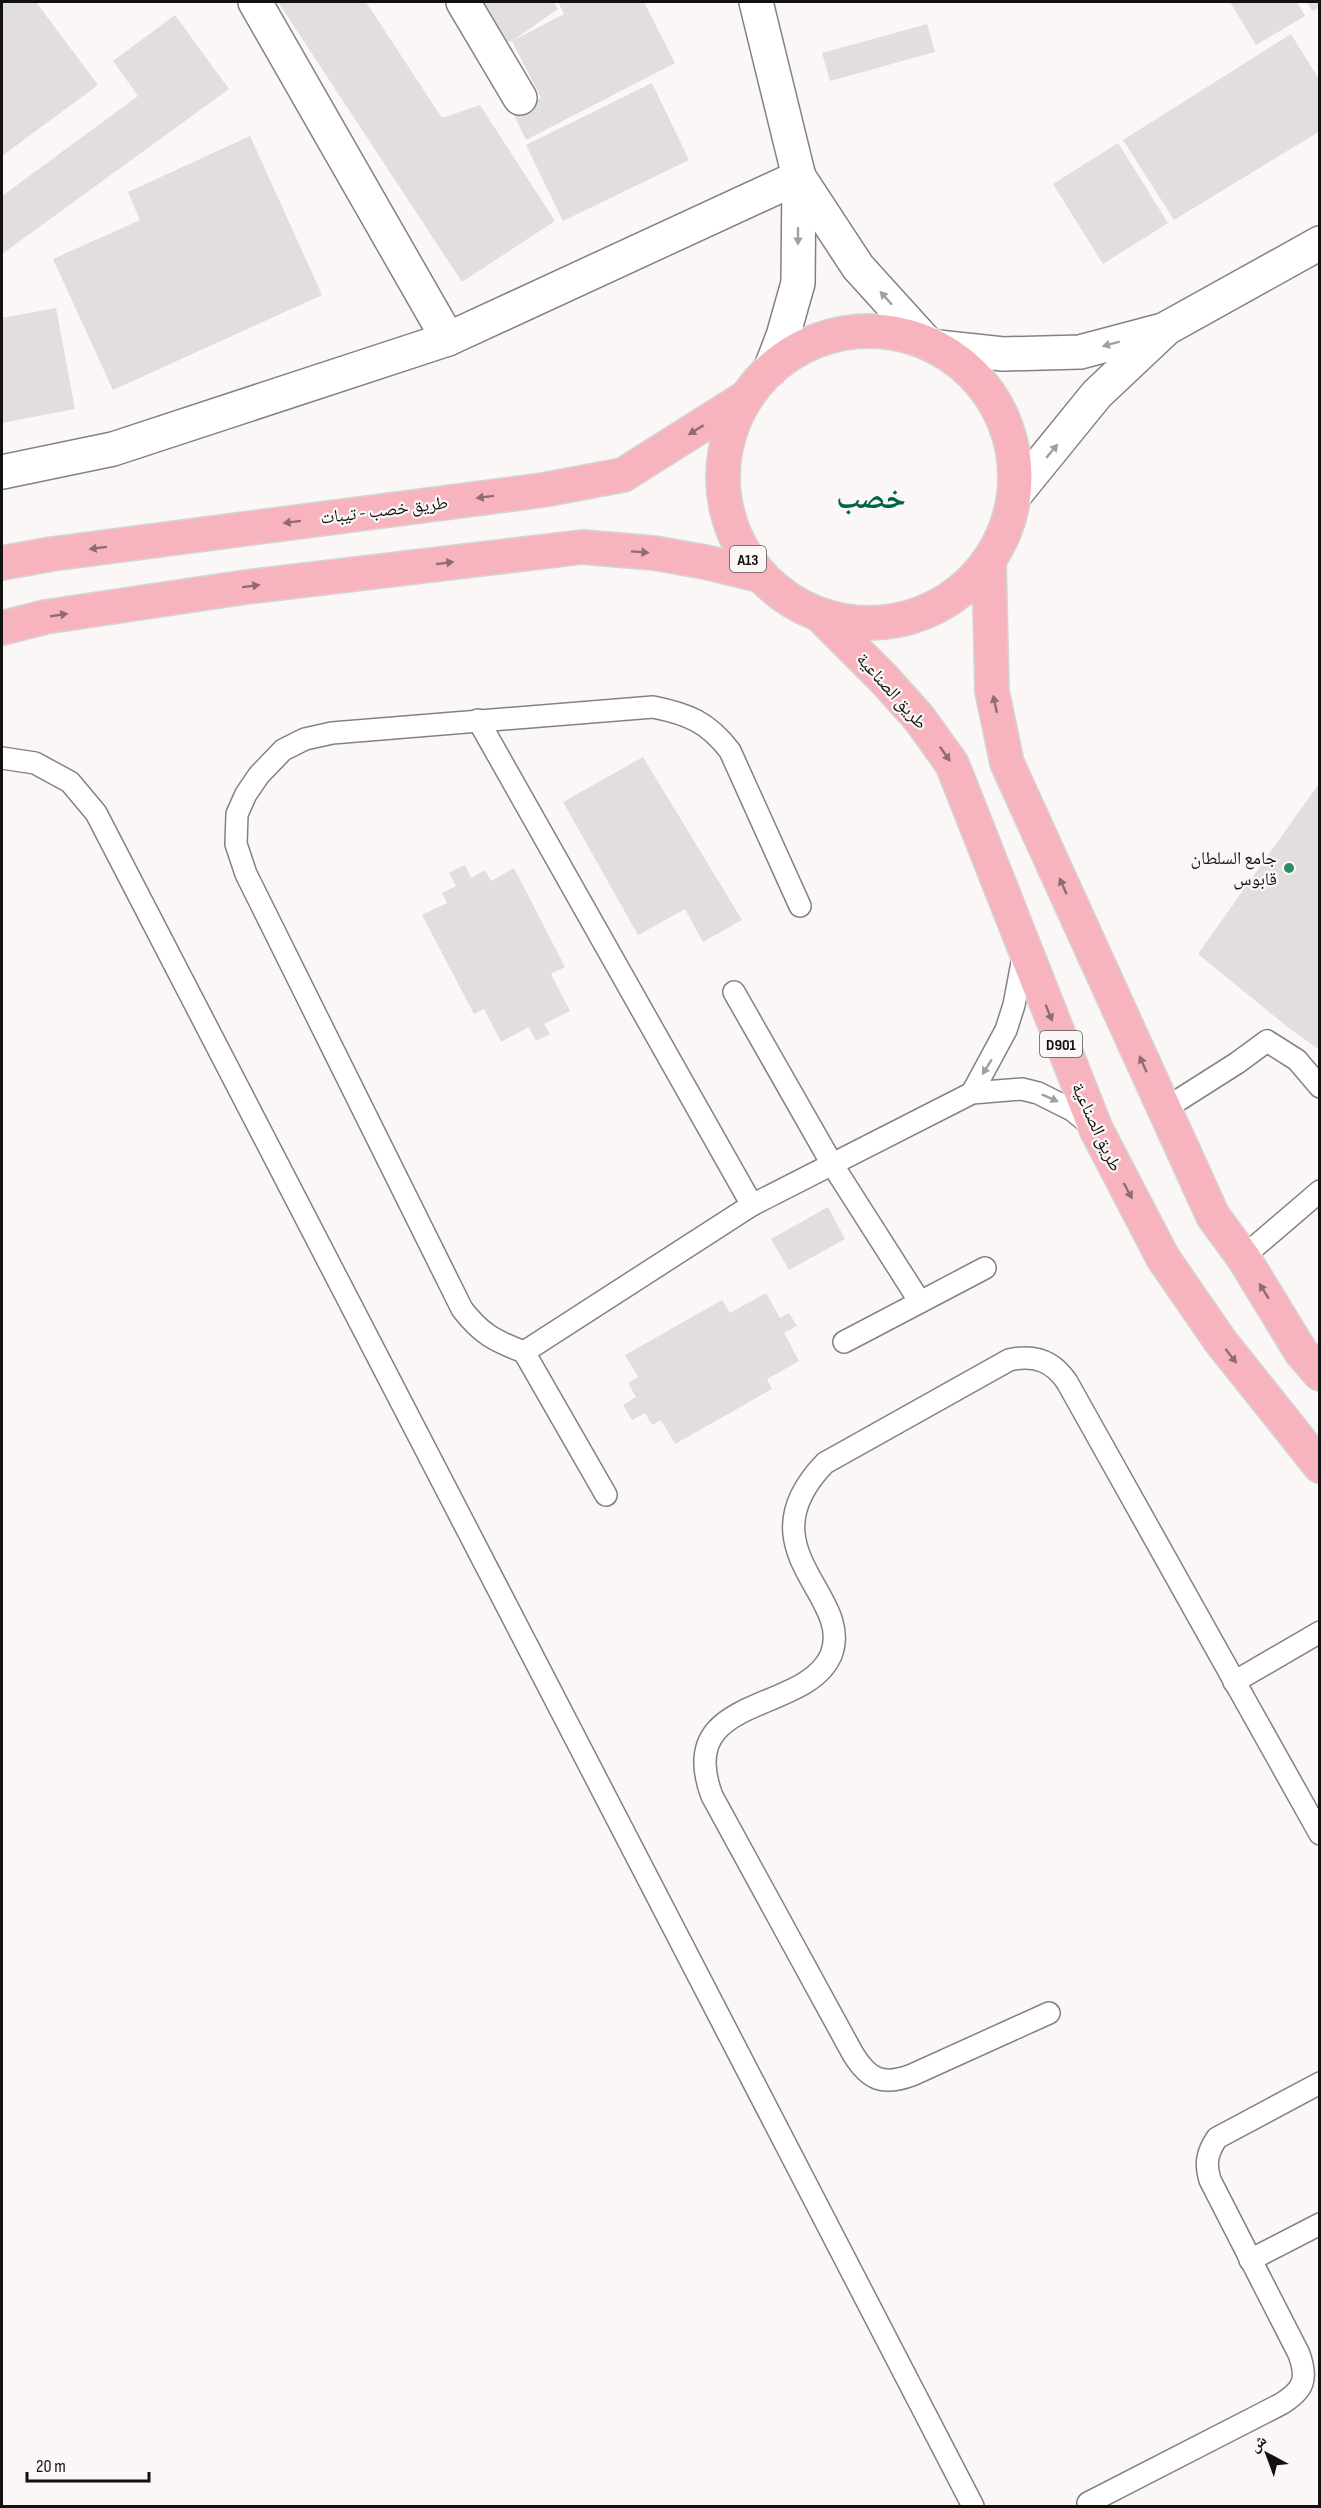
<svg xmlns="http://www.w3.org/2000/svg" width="1321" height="2508" font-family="'Sofia Sans Condensed','Noto Naskh Arabic',sans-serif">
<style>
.building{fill:#e2ddde}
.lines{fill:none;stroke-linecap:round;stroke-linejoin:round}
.service-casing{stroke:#858181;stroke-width:24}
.minor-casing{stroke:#858181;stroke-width:36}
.secondary-casing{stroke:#858181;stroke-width:36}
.trunk-casing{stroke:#d4d4d4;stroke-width:36}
.service{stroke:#fff;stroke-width:21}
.minor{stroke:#fff;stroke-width:33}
.secondary{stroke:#fff;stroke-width:33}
.trunk{stroke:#f8b4be;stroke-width:33}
.oneway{fill:#a0a0a0}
.oneway2{fill:#906b70}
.poi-dot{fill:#2f8b62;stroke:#fcf7f7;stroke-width:2}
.labels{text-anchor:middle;stroke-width:4.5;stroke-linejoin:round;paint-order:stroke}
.shield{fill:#fcf7f7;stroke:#585656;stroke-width:1.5}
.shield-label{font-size:16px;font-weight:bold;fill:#121111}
.street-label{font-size:18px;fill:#121111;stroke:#fcf7f7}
.poi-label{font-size:18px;fill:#121111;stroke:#fcf7f7;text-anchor:end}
.town-label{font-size:30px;font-weight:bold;fill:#006541;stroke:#fcf7f7}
</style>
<rect width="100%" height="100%" fill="#fcf7f7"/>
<g class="building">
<polygon points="2,2 36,2 98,85 2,156"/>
<polygon points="278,2 366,2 442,118 480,105 555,221 462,282"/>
<polygon points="469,2 554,2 558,9 512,41 491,44"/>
<polygon points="558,2 644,2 675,63 526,140 513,113 541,98 512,41 564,14"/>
<polygon points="1230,2 1297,2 1305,16 1256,45"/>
<polygon points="1307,2 1320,2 1320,7 1312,11"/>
<polygon points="175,15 229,89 2,254 2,196 138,96 113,61"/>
<polygon points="927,24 935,52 830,81 822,53"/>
<polygon points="1291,34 1320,81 1320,131 1174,220 1123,140"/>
<polygon points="652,83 689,160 563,221 526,145"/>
<polygon points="250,136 322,295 113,390 53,259 140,220 128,192"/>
<polygon points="1118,143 1168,223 1103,264 1053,184"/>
<polygon points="56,308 75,409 2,423 2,318"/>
<polygon points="643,757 742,920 703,942 685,909 638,935 563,802"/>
<polygon points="1320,782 1320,1050 1290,1029 1198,954"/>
<polygon points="465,865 471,878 485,870 491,881 514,868 565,967 551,974 570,1011 544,1024 550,1034 536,1041 529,1027 501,1042 484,1009 474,1014 422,915 447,903 442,893 456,886 449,873"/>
<polygon points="828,1207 845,1239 789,1270 771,1239"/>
<polygon points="766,1293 780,1318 789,1313 797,1326 784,1333 799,1361 767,1379 772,1389 675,1444 661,1420 652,1425 645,1413 632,1420 623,1405 636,1397 628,1383 638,1377 625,1355 722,1300 730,1313"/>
</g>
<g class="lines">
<g class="service-casing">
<g id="service">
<polyline points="478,720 752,1205"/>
<polyline points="2,758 35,763 70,782 96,813 973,2506"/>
<path d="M800 906 730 751C708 722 688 714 653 707L332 733 305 739 283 750 259 775 246 794 237 814 236 844 246 874 462 1309C481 1334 495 1341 524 1352L752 1205 972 1093 1022 1089 1038 1093 1072 1110 1093 1127"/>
<polyline points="734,992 832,1164 920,1302"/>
<polyline points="972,1093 1006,1030 1014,1005 1024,952"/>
<polyline points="1163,1110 1237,1063 1267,1041 1297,1060 1320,1087"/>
<polyline points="1243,1257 1320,1191"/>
<polyline points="844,1342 985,1268"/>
<polyline points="524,1352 606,1495"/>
<polyline points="1234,1682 1320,1632"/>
<path d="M1049 2013 912 2075C883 2086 869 2080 853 2054L712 1796C673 1693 805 1715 831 1655 855 1595 741 1550 825 1463L1009 1360C1034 1354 1053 1361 1067 1382L1320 1834"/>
<polyline points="1250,2260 1320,2224"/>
<path d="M1088 2503 1281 2404C1304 2390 1308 2379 1299 2354L1210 2180C1205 2163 1207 2153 1217 2138L1320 2083"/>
</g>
</g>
<g class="minor-casing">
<g id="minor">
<polyline points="255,2 448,339"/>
<polyline points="463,2 520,98"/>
<polyline points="2,472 113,449 448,339 799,177"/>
</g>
</g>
<g class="secondary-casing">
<g id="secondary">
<polyline points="756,2 799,177 798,283 783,336 770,370"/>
<polyline points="799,177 858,267 926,342"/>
<polyline points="938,347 1003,354 1080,352 1163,330"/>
<polyline points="1014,496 1097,394 1167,328 1320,243"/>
</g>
</g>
<g class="trunk-casing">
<g id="trunk">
<circle cx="869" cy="477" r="146"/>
<polyline points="989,561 992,691 1007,763 1213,1216 1243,1257 1301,1352 1320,1374"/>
<polyline points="2,563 52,554 543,490 623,475 745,398"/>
<polyline points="822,617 884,679 919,718 952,764 1096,1129 1163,1258 1221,1342 1320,1466"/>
<polyline points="2,628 45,617 246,587 582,547 654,553 705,562 759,575"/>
</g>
</g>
<use href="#service" class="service"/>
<use href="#minor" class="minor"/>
<use href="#secondary" class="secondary"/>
<use href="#trunk" class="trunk"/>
</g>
<defs><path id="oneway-solid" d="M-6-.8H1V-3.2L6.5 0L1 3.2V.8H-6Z" transform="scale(1.5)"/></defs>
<g class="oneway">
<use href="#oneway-solid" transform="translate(798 236) rotate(90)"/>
<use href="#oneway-solid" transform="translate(886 298) rotate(-132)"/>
<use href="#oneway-solid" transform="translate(1111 344) rotate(165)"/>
<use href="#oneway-solid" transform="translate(1052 451) rotate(-50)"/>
<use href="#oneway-solid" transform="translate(987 1067) rotate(122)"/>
<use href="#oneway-solid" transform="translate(1050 1098) rotate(24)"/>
</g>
<g class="oneway2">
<use href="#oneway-solid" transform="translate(696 430) rotate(148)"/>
<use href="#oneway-solid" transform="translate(485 497) rotate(173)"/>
<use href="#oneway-solid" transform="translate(292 522) rotate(173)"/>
<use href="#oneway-solid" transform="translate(98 548) rotate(173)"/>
<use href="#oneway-solid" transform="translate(640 552) rotate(4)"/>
<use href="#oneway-solid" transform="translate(445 563) rotate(-7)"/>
<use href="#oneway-solid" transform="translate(251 586) rotate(-7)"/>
<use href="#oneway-solid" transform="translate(59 615) rotate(-9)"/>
<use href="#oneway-solid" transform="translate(995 704) rotate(-102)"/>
<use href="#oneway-solid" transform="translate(945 754) rotate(55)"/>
<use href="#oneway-solid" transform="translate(1063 886) rotate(-114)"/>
<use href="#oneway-solid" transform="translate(1049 1013) rotate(68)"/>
<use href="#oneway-solid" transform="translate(1143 1064) rotate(-114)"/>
<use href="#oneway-solid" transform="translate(1128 1191) rotate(62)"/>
<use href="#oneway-solid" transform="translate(1264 1291) rotate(-122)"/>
<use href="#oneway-solid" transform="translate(1231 1356) rotate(52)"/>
</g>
<circle class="poi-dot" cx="1289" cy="868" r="6"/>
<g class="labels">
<g class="shield">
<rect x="730" y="546" width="36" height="26" rx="4.5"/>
<rect x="1040" y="1031" width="42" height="26" rx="4.5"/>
</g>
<g class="shield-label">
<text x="748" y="565">A13</text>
<text x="1061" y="1050">D901</text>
</g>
<g class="street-label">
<text transform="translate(384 510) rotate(-7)" y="6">طريق خصب - تيبات</text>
<text transform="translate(892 691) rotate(48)" y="6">طريق الصناعية</text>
<text transform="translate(1097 1127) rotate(65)" y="6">طريق الصناعية</text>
</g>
<g class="poi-label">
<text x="1277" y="864">جامع السلطان<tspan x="1277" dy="21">قابوس</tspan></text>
</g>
<g class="town-label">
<text x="871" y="508">خصب</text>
</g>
</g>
<rect width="1321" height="2508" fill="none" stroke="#121111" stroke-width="6"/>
<g transform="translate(1267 2454) rotate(319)" stroke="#fcf7f7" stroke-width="4.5" paint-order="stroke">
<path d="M0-4.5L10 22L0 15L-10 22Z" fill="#121111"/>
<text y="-9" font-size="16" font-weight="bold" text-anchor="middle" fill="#121111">ش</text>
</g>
<path d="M27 2472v9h122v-9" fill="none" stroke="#121111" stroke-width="3"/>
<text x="36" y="2472" font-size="18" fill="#121111" stroke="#fcf7f7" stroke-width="4.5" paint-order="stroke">20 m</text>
</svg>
